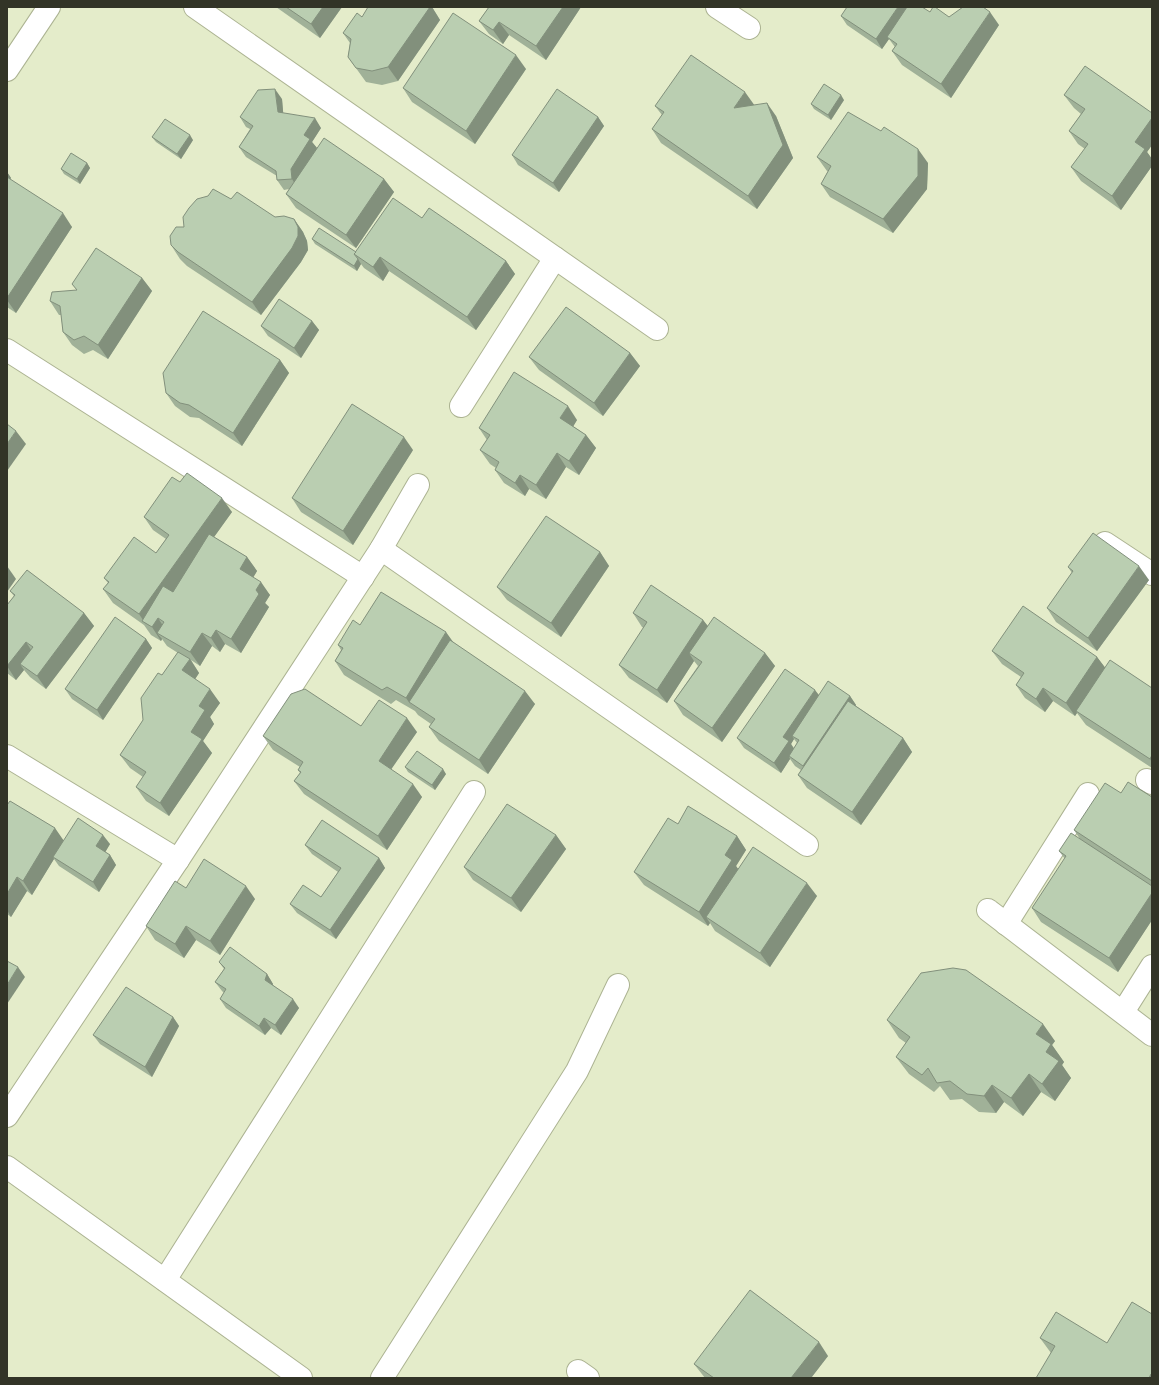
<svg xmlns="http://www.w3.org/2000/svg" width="1159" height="1385" font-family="Ubuntu,sans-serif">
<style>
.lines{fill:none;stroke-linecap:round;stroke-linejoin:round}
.minor-casing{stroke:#acb392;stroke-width:24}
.minor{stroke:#fff;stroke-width:22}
.wall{fill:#a0b198;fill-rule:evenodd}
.shaded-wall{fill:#82907c}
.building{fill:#baceb1;stroke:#82907c}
</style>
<rect width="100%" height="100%" fill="#e4ecca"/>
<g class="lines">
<g class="minor-casing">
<g id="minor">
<polyline points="195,7 657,329"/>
<polyline points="717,7 749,28"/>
<polyline points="7,70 49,7"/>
<polyline points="7,350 363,577"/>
<polyline points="461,406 555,258"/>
<polyline points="1105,543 1152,574"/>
<polyline points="381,549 807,845"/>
<polyline points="7,756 178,860"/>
<polyline points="1147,780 1152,783"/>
<polyline points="988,910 1152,1035"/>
<polyline points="1006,924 1088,794"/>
<polyline points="1123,1012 1152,966"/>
<polyline points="7,1116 178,860 381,549 418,485"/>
<polyline points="7,1167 301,1378"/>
<polyline points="165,1280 474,792"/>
<polyline points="578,1371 588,1378"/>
<polyline points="382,1378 577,1071 618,985"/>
</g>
</g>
<use href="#minor" class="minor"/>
</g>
<g class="wall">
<polygon points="276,7 342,7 320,38"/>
<polygon points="432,7 440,20 398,81 382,85 366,82 348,57 350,43 343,33 362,17"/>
<polygon points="489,7 581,7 546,60 509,35 503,44 489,34 479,21"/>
<polygon points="930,12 949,17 999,25 951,98 902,65 892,51 895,47 889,39 882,49 847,25 841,16"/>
<polygon points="526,69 475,144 412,102 403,88"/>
<polygon points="1064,95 1152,113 1152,145 1147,152 1152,159 1152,166 1121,210 1081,181 1071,167 1085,149 1078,144 1069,131 1081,114 1074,108"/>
<polygon points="282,99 283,113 321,128 312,142 317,148 384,179 394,192 356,248 296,208 286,194 289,189 284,190 277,180 277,176 246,157 239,147 250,129 246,127 240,117"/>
<polygon points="844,100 831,120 814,109 811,104"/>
<polygon points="754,105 776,116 793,158 757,209 661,143 652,129 662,115 655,106"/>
<polygon points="598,117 604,126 559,192 518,165 512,155"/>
<polygon points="152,137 193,140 181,159 156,142"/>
<polygon points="817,157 928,163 927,189 893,233 830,197 821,184 828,171 827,171"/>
<polygon points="87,163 90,168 80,184 64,174 61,169"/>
<polygon points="7,172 11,178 10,179 72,227 16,313 7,307"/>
<polygon points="231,199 275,217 294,219 303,232 307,241 308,250 301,262 261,315 187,266 180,259 171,245 184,227"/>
<polygon points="422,218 506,261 515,274 476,330 389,271 383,281 364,268 361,264 357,271 315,244 312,239 356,252"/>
<polygon points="142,278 152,291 108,359 93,350 84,354 72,345 63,332 61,315 59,315 50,301 77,290 72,284"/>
<polygon points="312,321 319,330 301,358 268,336 261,326"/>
<polygon points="630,353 640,366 603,416 539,370 529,357"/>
<polygon points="280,360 289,373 242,446 199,418 190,417 175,406 166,393"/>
<polygon points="577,420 573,426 586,435 596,448 579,475 566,467 546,499 529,489 525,496 504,483 495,470 496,468 490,464 480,450 487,440 479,428"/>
<polygon points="413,450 353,545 301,512 292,498"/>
<polygon points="180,482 232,512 214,537 247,557 257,571 253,577 270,595 265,603 269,607 241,653 225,644 220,652 212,646 200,666 191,660 199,673 195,679 220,703 210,717 214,724 203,741 212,753 169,816 146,801 136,787 143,777 130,768 120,755 143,720 162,675 178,653 167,646 162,639 161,641 151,635 144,625 113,603 103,589 108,583 104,578 156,553 166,539 153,530 144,517"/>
<polygon points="600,552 609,566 561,637 507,600 497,587"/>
<polygon points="1068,567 1149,580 1097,651 1056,622 1047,608 1072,573"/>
<polygon points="10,591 84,613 94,626 46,689 30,677 24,670 16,680 7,673 7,605 14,596"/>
<polygon points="633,613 703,620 708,626 765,653 775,666 722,742 683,715 674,701 698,666 694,661 667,703 629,678 619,665 644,628 642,627"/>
<polygon points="360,625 453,642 535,704 488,774 439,741 429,727 431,724 418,715 415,711 396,700 391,704 344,675 335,661 341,650 338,645"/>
<polygon points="146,639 152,648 103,720 72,699 65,689"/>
<polygon points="992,651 1097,657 1105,668 1152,688 1152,768 1086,725 1077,713 1075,716 1053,701 1045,712 1025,698 1016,685 1021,677 1002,664"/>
<path d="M819 695 850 696 856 705V706L903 738 912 752 861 825 807 788 798 775 801 770 795 766 790 759 781 773 744 748 737 738ZM794 739 797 743 794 748 791 744Z"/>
<polygon points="361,726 417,732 391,769 422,797 387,850 304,794 294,781 300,773 298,770 300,767 273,750 263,736"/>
<polygon points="405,767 446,774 435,790 408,772"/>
<polygon points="1121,793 1152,797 1152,920 1118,972 1041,922 1032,908 1065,859 1059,851 1080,839 1074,830"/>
<polygon points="7,805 63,840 110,844 105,852 110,855 116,865 99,892 59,866 54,859 32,895 27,891 11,917 7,914"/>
<polygon points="678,824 737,836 746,850 736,866 738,869 817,896 770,967 715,931 710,923 708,926 644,885 634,872"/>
<polygon points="556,835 566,849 521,912 473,880 464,867"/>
<polygon points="305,845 379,858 385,868 336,939 297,913 290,904 321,897 338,872 312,854"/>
<polygon points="186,888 255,899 220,955 196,940 184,958 155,940 146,926"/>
<polygon points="219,962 267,974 273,984 273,985 299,1008 281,1035 271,1028 265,1035 226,1008 220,999 224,993 222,991 215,982 224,969"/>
<polygon points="173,1017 179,1026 152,1077 100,1044 93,1035"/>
<polygon points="887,1020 1055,1041 1052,1045 1064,1062 1062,1065 1071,1078 1055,1101 1041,1092 1023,1116 1004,1102 996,1113 979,1112 962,1099 950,1100 940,1086 934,1092 909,1074 896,1057 906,1043 899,1038"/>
<polygon points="1152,1314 1152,1378 1051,1353 1040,1338 1107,1343"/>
<polygon points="828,1356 811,1378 705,1378 694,1364"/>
</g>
<g class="shaded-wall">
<polygon points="323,7 342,7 320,38 311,24"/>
<polygon points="430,7 432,7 440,20 398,81 388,67"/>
<polygon points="563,7 581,7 546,60 536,46"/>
<polygon points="898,7 911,7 887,37 889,39 882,49 876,39"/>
<polygon points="990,12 999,25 951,98 941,84"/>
<polygon points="499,22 509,35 503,44 493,30"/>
<polygon points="516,55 526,69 475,144 466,131"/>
<polygon points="275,89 282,99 284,122 278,112"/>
<polygon points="745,92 755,106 734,108"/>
<polygon points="841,95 844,100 831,120 828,115"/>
<polygon points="767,103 776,116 793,158 757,209 748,196"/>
<polygon points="598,117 604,126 559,192 553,183"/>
<polygon points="315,118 321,128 312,142 317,148 298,189 292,179 291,169 304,135"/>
<polygon points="1152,118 1152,145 1147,152 1152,159 1152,166 1121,210 1112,196 1135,142"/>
<polygon points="190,135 193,140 181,159 177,154"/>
<polygon points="918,149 928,163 927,189 893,233 883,219"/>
<polygon points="87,163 90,168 80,184 77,179"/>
<polygon points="7,172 11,178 7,184"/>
<polygon points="384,179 394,192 356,248 346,235"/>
<polygon points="63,213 72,227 16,313 7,300 7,298"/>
<polygon points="294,219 303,232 307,241 308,250 301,262 261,315 252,302"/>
<polygon points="380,257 389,271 383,281 373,267"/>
<polygon points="358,259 361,264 357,271 354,266"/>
<polygon points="506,261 515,274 476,330 467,317"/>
<polygon points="142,278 152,291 108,359 98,345"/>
<polygon points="312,321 319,330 301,358 294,348"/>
<polygon points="630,353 640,366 603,416 594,403"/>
<polygon points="280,360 289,373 242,446 233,433"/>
<polygon points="568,406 577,420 570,432 560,418"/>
<polygon points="16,431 26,444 7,471 7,444"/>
<polygon points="586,435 596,448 579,475 569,461"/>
<polygon points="404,437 413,450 353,545 343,531"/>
<polygon points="557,453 566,467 546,499 536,485"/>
<polygon points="520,475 529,489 525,496 515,483"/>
<polygon points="222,498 232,512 150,626 145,623 139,614"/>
<polygon points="600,552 609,566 561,637 551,623"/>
<polygon points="247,557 257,571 250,583 240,569"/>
<polygon points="7,566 16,579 7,592"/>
<polygon points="1139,566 1149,580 1097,651 1088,638"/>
<polygon points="261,582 270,595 265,603 269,607 241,653 231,639 256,590"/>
<polygon points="84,613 94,626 46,689 37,676"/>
<polygon points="158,618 167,632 157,633 162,639 161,641 152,627"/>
<polygon points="703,620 713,633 689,653 694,661 667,703 657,690"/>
<polygon points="216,630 225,644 220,652 211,638"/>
<polygon points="446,632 456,646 409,702 415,711 406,698"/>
<polygon points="202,633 212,646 200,666 190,652"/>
<polygon points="146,639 152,648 103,720 97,710"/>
<polygon points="26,642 35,656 20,664 24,670 16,680 7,666"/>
<polygon points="765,653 775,666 722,742 712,728"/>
<polygon points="1097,657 1107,670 1076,711 1077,713 1075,716 1066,703"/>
<polygon points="190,659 199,673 192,684 182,670"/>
<polygon points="1043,688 1053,701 1045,712 1036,699"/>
<polygon points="210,689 220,703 210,717 214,724 203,741 212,753 169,816 160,803 191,732 199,706"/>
<polygon points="815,690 822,699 792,736 794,739 791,744 795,751 789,756 790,759 781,773 774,763 783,737"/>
<polygon points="525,691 535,704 488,774 479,760"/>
<polygon points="850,696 856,705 810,775 803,766"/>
<polygon points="407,718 417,732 388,774 379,761"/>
<polygon points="903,738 912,752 861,825 852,812"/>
<polygon points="1152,755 1152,762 1150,759"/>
<polygon points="443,769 446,774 435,790 432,785"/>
<polygon points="413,784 422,797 387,850 378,836"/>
<polygon points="55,828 64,841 53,857 54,859 32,895 23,881"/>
<polygon points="103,835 110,844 103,856 96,846"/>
<polygon points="556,835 566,849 521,912 511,898"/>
<polygon points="737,836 746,850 736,866 741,873 706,917 710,923 708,926 699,912 725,855"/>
<polygon points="110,855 116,865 99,892 93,882"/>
<polygon points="379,858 385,868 336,939 330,930"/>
<polygon points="17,877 27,891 11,917 7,910 7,894"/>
<polygon points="807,883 817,896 770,967 760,953"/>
<polygon points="246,886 255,899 220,955 210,941"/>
<polygon points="1152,893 1152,920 1118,972 1109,958"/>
<polygon points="186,926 196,940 184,958 175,944"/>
<polygon points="18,967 25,977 7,1004 7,985"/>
<polygon points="267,974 273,984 271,989 265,980"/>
<polygon points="293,999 299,1008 281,1035 275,1025"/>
<polygon points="173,1017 179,1026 152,1077 145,1067"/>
<polygon points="264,1018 271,1028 265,1035 259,1026"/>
<polygon points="1043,1024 1055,1041 1052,1045 1064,1062 1062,1065 1071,1078 1055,1101 1042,1084 1046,1052 1036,1034"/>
<polygon points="1029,1074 1041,1092 1023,1116 1011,1098"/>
<polygon points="992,1085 1004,1102 996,1113 984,1096"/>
<polygon points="819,1342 828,1356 811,1378 791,1378"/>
<polygon points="1151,1374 1152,1378 1149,1378"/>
</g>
<g class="building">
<polygon points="286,7 323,7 311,24"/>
<polygon points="368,7 430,7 388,67 372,71 356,68 348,57 351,39 343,33 357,13 362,17"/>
<polygon points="489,7 563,7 536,46 499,22 493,30 479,21"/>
<polygon points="847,7 898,7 876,39 841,16"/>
<polygon points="907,7 922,7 930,12 933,7 935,7 949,17 963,7 983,7 990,12 941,84 892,51 897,44 887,37"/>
<polygon points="453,13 516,55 466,131 403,88"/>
<polygon points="691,55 745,92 734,108 767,103 783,145 748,196 652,129 664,112 655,106"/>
<polygon points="1085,66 1152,113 1152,118 1135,142 1145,149 1112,196 1071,167 1088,144 1069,131 1085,109 1064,95"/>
<polygon points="824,84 841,95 828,115 811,104"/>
<polygon points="275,89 278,112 315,118 304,135 310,139 291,169 292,179 277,180 276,171 239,147 253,126 240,117 258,90"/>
<polygon points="557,89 598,117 553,183 512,155"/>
<polygon points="848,112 881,131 884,127 918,149 918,176 883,219 821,184 831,166 817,157"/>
<polygon points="165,119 190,135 177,154 152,137"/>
<polygon points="324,138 384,179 346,235 286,194"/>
<polygon points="71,153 87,163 77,179 61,169"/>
<polygon points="7,177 63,213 7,298"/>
<polygon points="213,189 231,199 237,192 275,217 284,216 294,219 298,227 298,236 292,248 252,302 178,252 171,245 170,236 176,227 184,227 183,217 189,208 197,199 208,196"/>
<polygon points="393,198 422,218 429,208 506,261 467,317 380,257 373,267 354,254"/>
<polygon points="319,228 356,252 354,254 358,259 354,266 312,239"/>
<polygon points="96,248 142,278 98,345 84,336 74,340 63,332 60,306 50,301 52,292 77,290 72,284"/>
<polygon points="279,299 312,321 294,348 261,326"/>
<polygon points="566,307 630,353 594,403 529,357"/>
<polygon points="203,311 280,360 233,433 189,405 180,403 166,393 163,373"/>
<polygon points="514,372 568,406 560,418 586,435 569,461 557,453 536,485 520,475 515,483 495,470 499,462 480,450 490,435 479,428"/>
<polygon points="352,404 404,437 343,531 292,498"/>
<polygon points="7,424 16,431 7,444"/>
<polygon points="187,473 222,498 139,614 103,589 109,582 104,578 134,537 156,553 169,535 144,517 172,477 180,482"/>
<polygon points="546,516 600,552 551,623 497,587"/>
<polygon points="1093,533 1139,566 1088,638 1047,608 1073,571 1068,567"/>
<polygon points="209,534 247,557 240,569 261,582 256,590 259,594 231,639 216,630 211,638 202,633 190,652 157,633 164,622 158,618 152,627 142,621 163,586 173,592"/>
<polygon points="27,570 84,613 37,676 20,664 33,647 26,642 7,666 7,605 15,595 10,591"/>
<polygon points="651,585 703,620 657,690 619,665 647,622 633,613"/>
<polygon points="381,592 446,632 406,698 387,687 382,690 335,661 343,648 338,645 353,620 360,625"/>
<polygon points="1023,606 1097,657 1066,703 1043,688 1036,699 1016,685 1024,673 992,651"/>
<polygon points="115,617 146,639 97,710 65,689"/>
<polygon points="714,617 765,653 712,728 674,701 702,662 689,653"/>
<polygon points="450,640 525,691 479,760 429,727 435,719 409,702"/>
<polygon points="178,652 190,659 182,670 210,689 199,706 205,710 191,732 202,739 160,803 136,787 146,772 120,755 143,720 141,698 158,673 162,675"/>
<polygon points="1110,660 1152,688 1152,755 1150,759 1076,711"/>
<polygon points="785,669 815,690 783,737 789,741 774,763 737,738"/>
<polygon points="828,681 850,696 803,766 789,756 799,740 792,736"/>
<polygon points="305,689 361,726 379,700 407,718 379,761 413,784 378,836 294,781 301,772 298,770 303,762 263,736 291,694"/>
<polygon points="848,701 903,738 852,812 798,775"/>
<polygon points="417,751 443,769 432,785 405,767"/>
<polygon points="1128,782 1152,797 1152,881 1074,830 1105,783 1121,793"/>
<polygon points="10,801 55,828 23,881 17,877 7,894 7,805"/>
<polygon points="507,804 556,835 511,898 464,867"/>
<polygon points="688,806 737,836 725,855 732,860 699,912 634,872 668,818 678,824"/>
<polygon points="78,818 103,835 96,846 110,855 93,882 53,857"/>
<polygon points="322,820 379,858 330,930 290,904 303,885 321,897 341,868 305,845"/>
<polygon points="1071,833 1152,886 1152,893 1109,958 1032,908 1066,856 1059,851"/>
<polygon points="753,847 807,883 760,953 706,917"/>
<polygon points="204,859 246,886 210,941 186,926 175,944 146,926 175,881 186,888"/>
<polygon points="230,947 267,974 265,980 293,999 275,1025 264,1018 259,1026 220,999 226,989 215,982 225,968 219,962"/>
<polygon points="7,961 18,967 7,985"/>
<polygon points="953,968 966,970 1043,1024 1036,1034 1051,1044 1046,1052 1059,1061 1042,1084 1029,1074 1011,1098 992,1085 984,1096 967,1094 950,1081 937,1083 928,1068 922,1075 896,1057 910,1037 887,1020 921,973"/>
<polygon points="126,987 173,1017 145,1067 93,1035"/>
<polygon points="750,1290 819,1342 791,1378 714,1378 694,1364"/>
<polygon points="1132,1302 1152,1314 1152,1374 1151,1374 1149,1378 1036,1378 1055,1346 1040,1338 1056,1312 1107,1343"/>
</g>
<rect width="1159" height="1385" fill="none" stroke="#323427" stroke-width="16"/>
</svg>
